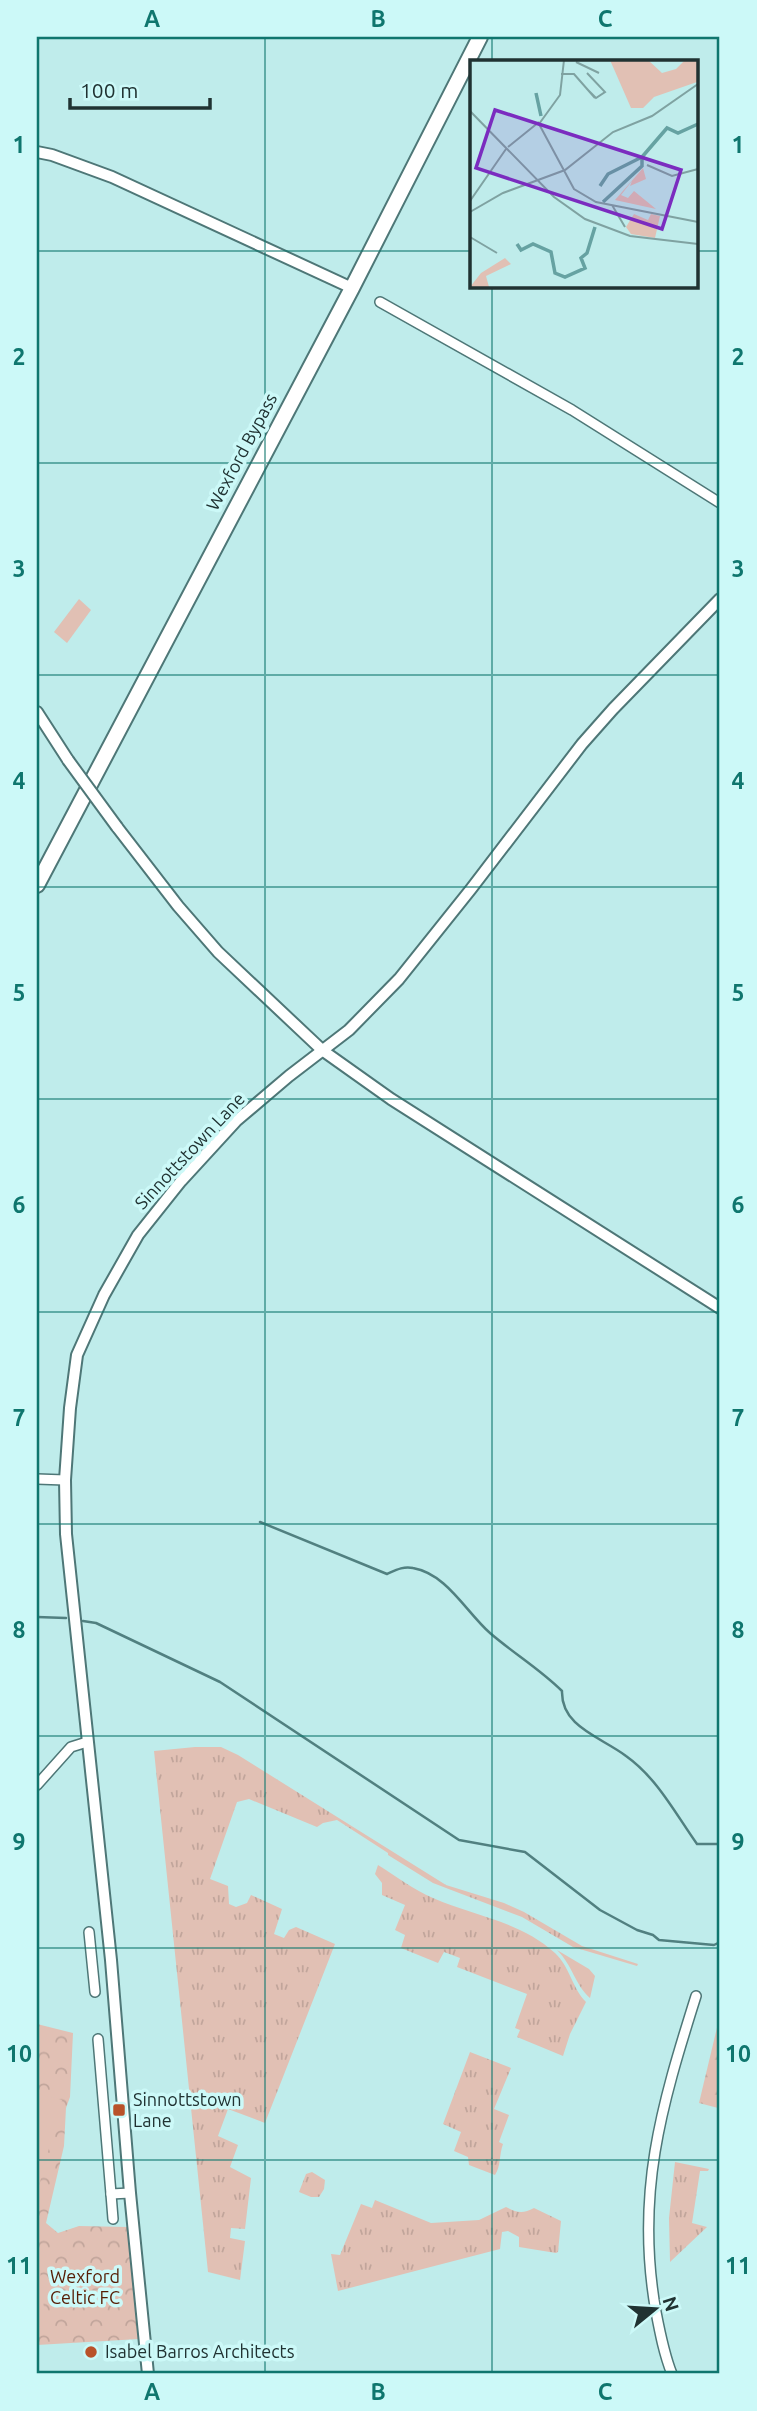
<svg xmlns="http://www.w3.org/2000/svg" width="757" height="2411" font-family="Ubuntu,sans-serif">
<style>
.grass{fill:url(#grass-tufts)}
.forest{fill:url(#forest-firs)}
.park{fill:url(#park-crowns)}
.pitch{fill:#e1c0b4}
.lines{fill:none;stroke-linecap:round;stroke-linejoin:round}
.stream{stroke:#518080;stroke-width:2.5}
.minor-casing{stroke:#4e7777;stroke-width:12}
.tertiary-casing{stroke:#4e7777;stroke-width:14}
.trunk-casing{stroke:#4e7777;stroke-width:18}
.minor{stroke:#fff;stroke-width:9}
.tertiary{stroke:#fff;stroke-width:10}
.trunk{stroke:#fff;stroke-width:14}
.tertiary-bridge-casing{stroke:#4e7777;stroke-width:14;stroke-linecap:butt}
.tertiary-bridge{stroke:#fff;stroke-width:10}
.grid{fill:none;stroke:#0f766e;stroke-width:2;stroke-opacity:0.55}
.poi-dot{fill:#b9522a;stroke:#ccf9f8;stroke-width:2.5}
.labels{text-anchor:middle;stroke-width:7;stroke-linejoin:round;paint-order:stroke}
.street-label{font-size:18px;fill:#203232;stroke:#ccf9f8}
.poi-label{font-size:18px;fill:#203232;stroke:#ccf9f8;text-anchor:start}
.park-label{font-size:18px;fill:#561c04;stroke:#ccf9f8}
.inset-river{fill:none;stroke:#66a2a2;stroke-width:3.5}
.inset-road{fill:none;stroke:#7fa2a1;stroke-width:2}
.view{fill:#7b2cbf;fill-opacity:0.15;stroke:#7b2cbf;stroke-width:3.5}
.inset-edge{fill:none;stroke:#203232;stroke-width:3.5}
.neatline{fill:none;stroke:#0f766e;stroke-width:2.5}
.grid-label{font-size:23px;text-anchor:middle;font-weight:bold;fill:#0f766e}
</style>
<defs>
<pattern id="grass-tufts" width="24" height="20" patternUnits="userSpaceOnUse" patternTransform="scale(1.75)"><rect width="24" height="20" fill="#e1c0b4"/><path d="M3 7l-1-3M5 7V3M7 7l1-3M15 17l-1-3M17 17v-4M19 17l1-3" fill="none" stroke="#c1a59b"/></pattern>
<pattern id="forest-firs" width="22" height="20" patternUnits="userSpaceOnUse" patternTransform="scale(1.75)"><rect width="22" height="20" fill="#e1c0b4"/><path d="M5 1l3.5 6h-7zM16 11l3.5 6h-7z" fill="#c1a59b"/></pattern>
<pattern id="park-crowns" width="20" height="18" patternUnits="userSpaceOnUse" patternTransform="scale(1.75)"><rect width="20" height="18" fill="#e1c0b4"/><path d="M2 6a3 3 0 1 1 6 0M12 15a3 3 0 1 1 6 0" fill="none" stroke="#c1a59b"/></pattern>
</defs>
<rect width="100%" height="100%" fill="#bfeceb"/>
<g class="grass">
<polygon points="195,1747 221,1747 238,1755 446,1885 504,1903 524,1912 582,1946 638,1964 637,1966 573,1947 522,1917 433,1883 388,1855 388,1853 337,1820 323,1823 317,1827 249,1799 237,1802 210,1879 228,1886 229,1904 236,1907 247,1903 251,1895 282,1909 274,1934 284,1938 289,1930 296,1927 335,1944 265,2123 228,2109 218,2136 238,2145 230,2167 251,2178 245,2229 231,2228 230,2238 245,2241 240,2280 208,2272 154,1751"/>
<path d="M378 1865C396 1876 414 1890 433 1898 474 1916 520 1921 555 1953 570 1967 572 1988 586 2002L570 2034 563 2056 517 2037 520 2030 515 2028 527 1994 457 1967 460 1958 444 1952 438 1963 401 1948 405 1935 395 1930 405 1905 382 1895V1883L375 1874Z"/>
<path d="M557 1950 589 1969 595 1976 590 1998C575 1985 573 1966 557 1950Z"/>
<path d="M470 2052 511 2068 494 2109 509 2115 499 2142 503 2144C499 2155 501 2166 495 2175L469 2165 468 2157 454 2151 461 2132 443 2124Z"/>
<polygon points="675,2162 709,2169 708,2171 700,2171 692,2223 707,2227 670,2262 669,2218"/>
<polygon points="312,2172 325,2180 324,2189 319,2197 311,2197 299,2192 306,2174"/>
<path d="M375 2200 431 2223 479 2220 506 2207C517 2213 523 2214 534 2208L561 2221 558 2252 556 2253 519 2247V2237L508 2231 502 2232 500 2249 338 2291 331 2254 340 2255 361 2204 372 2208Z"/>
</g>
<polygon class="forest" points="720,2015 720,2108 718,2108 699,2103"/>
<polygon class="park" points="37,2024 73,2033 70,2097 66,2108 64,2146 46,2223 58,2233 79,2226 128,2227 139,2339 37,2345"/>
<g class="pitch">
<polygon points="79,599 91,610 67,643 54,632"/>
<polygon points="37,2093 62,2100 37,2193"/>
<polygon points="37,2241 46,2328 37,2329"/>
</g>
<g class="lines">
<g class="stream">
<path d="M260 1522 387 1574C396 1570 403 1566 413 1568 447 1574 466 1612 490 1633 513 1653 540 1669 562 1691 561 1727 601 1737 626 1756 657 1778 675 1813 697 1844H720"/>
<polyline points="37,1617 66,1618"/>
<polyline points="83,1621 96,1623 220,1682 459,1840 525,1852 600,1910 637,1930 653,1935 659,1940 714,1945 720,1942"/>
</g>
<g class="minor-casing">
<g id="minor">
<polyline points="380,302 572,410 720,503"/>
<polyline points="37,1479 65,1480"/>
<polyline points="37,1785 71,1747 87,1742"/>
<polyline points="89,1932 95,1992"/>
<polyline points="98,2039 111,2194 130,2193"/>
<polyline points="111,2194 113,2219"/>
<path d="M672 2374C664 2354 660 2333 656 2312 635 2195 661 2107 696 1996"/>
</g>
</g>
<g class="tertiary-casing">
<g id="tertiary">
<polyline points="37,152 52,155 112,177 352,288"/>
<polyline points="37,712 68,760"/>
<polyline points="117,827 178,906 218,952 322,1050 391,1099 720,1308"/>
<polyline points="148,2374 130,2193 111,1960 66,1534 65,1480 70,1408 77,1355 104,1295 138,1235 181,1181 236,1121 289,1076 349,1030 399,979 471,889 582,744 613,709 720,599"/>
</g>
</g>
<g class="trunk-casing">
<polyline id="trunk" points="37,885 352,288 480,37"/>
</g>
<use href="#minor" class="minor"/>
<use href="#tertiary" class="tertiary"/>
<use href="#trunk" class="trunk"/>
<g class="tertiary-bridge-casing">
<polyline id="tertiary-bridge" points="68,760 117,827"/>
</g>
<use href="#tertiary-bridge" class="tertiary-bridge"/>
</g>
<path class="grid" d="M265 37V2374M492 37V61M37 251H472M696 251H720M492 285V2374M37 463H720M37 675H720M37 887H720M37 1099H720M37 1312H720M37 1524H720M37 1736H720M37 1948H720M37 2160H720"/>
<g class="poi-dot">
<rect x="112" y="2103" width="14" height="14" rx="3.5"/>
<circle cx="91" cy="2352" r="7"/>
</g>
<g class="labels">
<g class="street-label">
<text transform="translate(242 452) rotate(-62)" y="6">Wexford Bypass</text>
<text transform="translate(190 1151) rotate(-47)" y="6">Sinnottstown Lane</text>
</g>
<g class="poi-label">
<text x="133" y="2106">Sinnottstown<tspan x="133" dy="21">Lane</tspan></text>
<text x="105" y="2358">Isabel Barros Architects</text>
</g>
<g class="park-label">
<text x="85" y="2283">Wexford<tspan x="85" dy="21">Celtic FC</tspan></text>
</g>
</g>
<g transform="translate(470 60)">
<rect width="228" height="228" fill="#bfeceb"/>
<path d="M140 0H178L192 13 206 9 215 0H227V22L184 37 173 48H161ZM173 108 176 119 160 126 162 121 151 135 158 138 164 131 186 149 145 140Z" fill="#e1c0b4"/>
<path d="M35 198 41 204 16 216 19 227H0L11 213Z" fill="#e1c0b4"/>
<path d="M164 154 178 160 181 154 190 156 185 178 161 174 156 167Z" fill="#e1c0b4"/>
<path class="inset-river" d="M66 33 71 56M130 126 138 114 172 97M133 142 172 106V97L197 68 208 73 228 64M47 184 51 190 63 184 81 192 85 213 95 217 115 208 111 198 117 193 125 167"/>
<path class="inset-road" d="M94 0 90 35 69 64 104 129 126 142 228 162M106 2 129 13M117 13 135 32 126 38 117 29M91 14H104L125 38M0 51 84 137 115 159 160 176 228 184M38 87 69 62M177 105 202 116 228 109M0 141 36 89M142 145 155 167M0 152 33 133 95 110 143 72 182 56 228 24M0 177 27 193"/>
<path class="view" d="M25 50 211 110 192 169 6 108Z"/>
<rect width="228" height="228" class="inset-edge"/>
</g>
<rect width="757" height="2411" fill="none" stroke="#ccf9f8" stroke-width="77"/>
<g transform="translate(655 2309) rotate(72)" stroke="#ccf9f8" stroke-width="5" paint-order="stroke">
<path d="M0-5L12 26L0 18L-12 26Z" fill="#203232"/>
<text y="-10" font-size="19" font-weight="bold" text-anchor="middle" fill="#203232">N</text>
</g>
<path d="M70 98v10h140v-10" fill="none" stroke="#203232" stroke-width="3.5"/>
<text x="80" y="98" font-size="21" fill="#203232" stroke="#ccf9f8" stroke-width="5" paint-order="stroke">100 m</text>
<rect x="38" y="38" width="680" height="2334" class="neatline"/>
<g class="grid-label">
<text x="152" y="27">A</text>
<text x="378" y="27">B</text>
<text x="605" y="27">C</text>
<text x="19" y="153">1</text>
<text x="738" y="153">1</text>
<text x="19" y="365">2</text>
<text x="738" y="365">2</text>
<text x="19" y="577">3</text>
<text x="738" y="577">3</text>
<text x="19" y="789">4</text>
<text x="738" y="789">4</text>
<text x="19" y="1001">5</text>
<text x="738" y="1001">5</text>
<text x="19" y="1213">6</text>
<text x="738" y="1213">6</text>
<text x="19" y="1426">7</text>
<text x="738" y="1426">7</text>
<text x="19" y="1638">8</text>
<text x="738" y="1638">8</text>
<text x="19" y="1850">9</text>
<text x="738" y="1850">9</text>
<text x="19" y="2062">10</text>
<text x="738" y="2062">10</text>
<text x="19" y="2274">11</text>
<text x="738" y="2274">11</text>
<text x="152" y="2400">A</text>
<text x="378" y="2400">B</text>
<text x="605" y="2400">C</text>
</g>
</svg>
